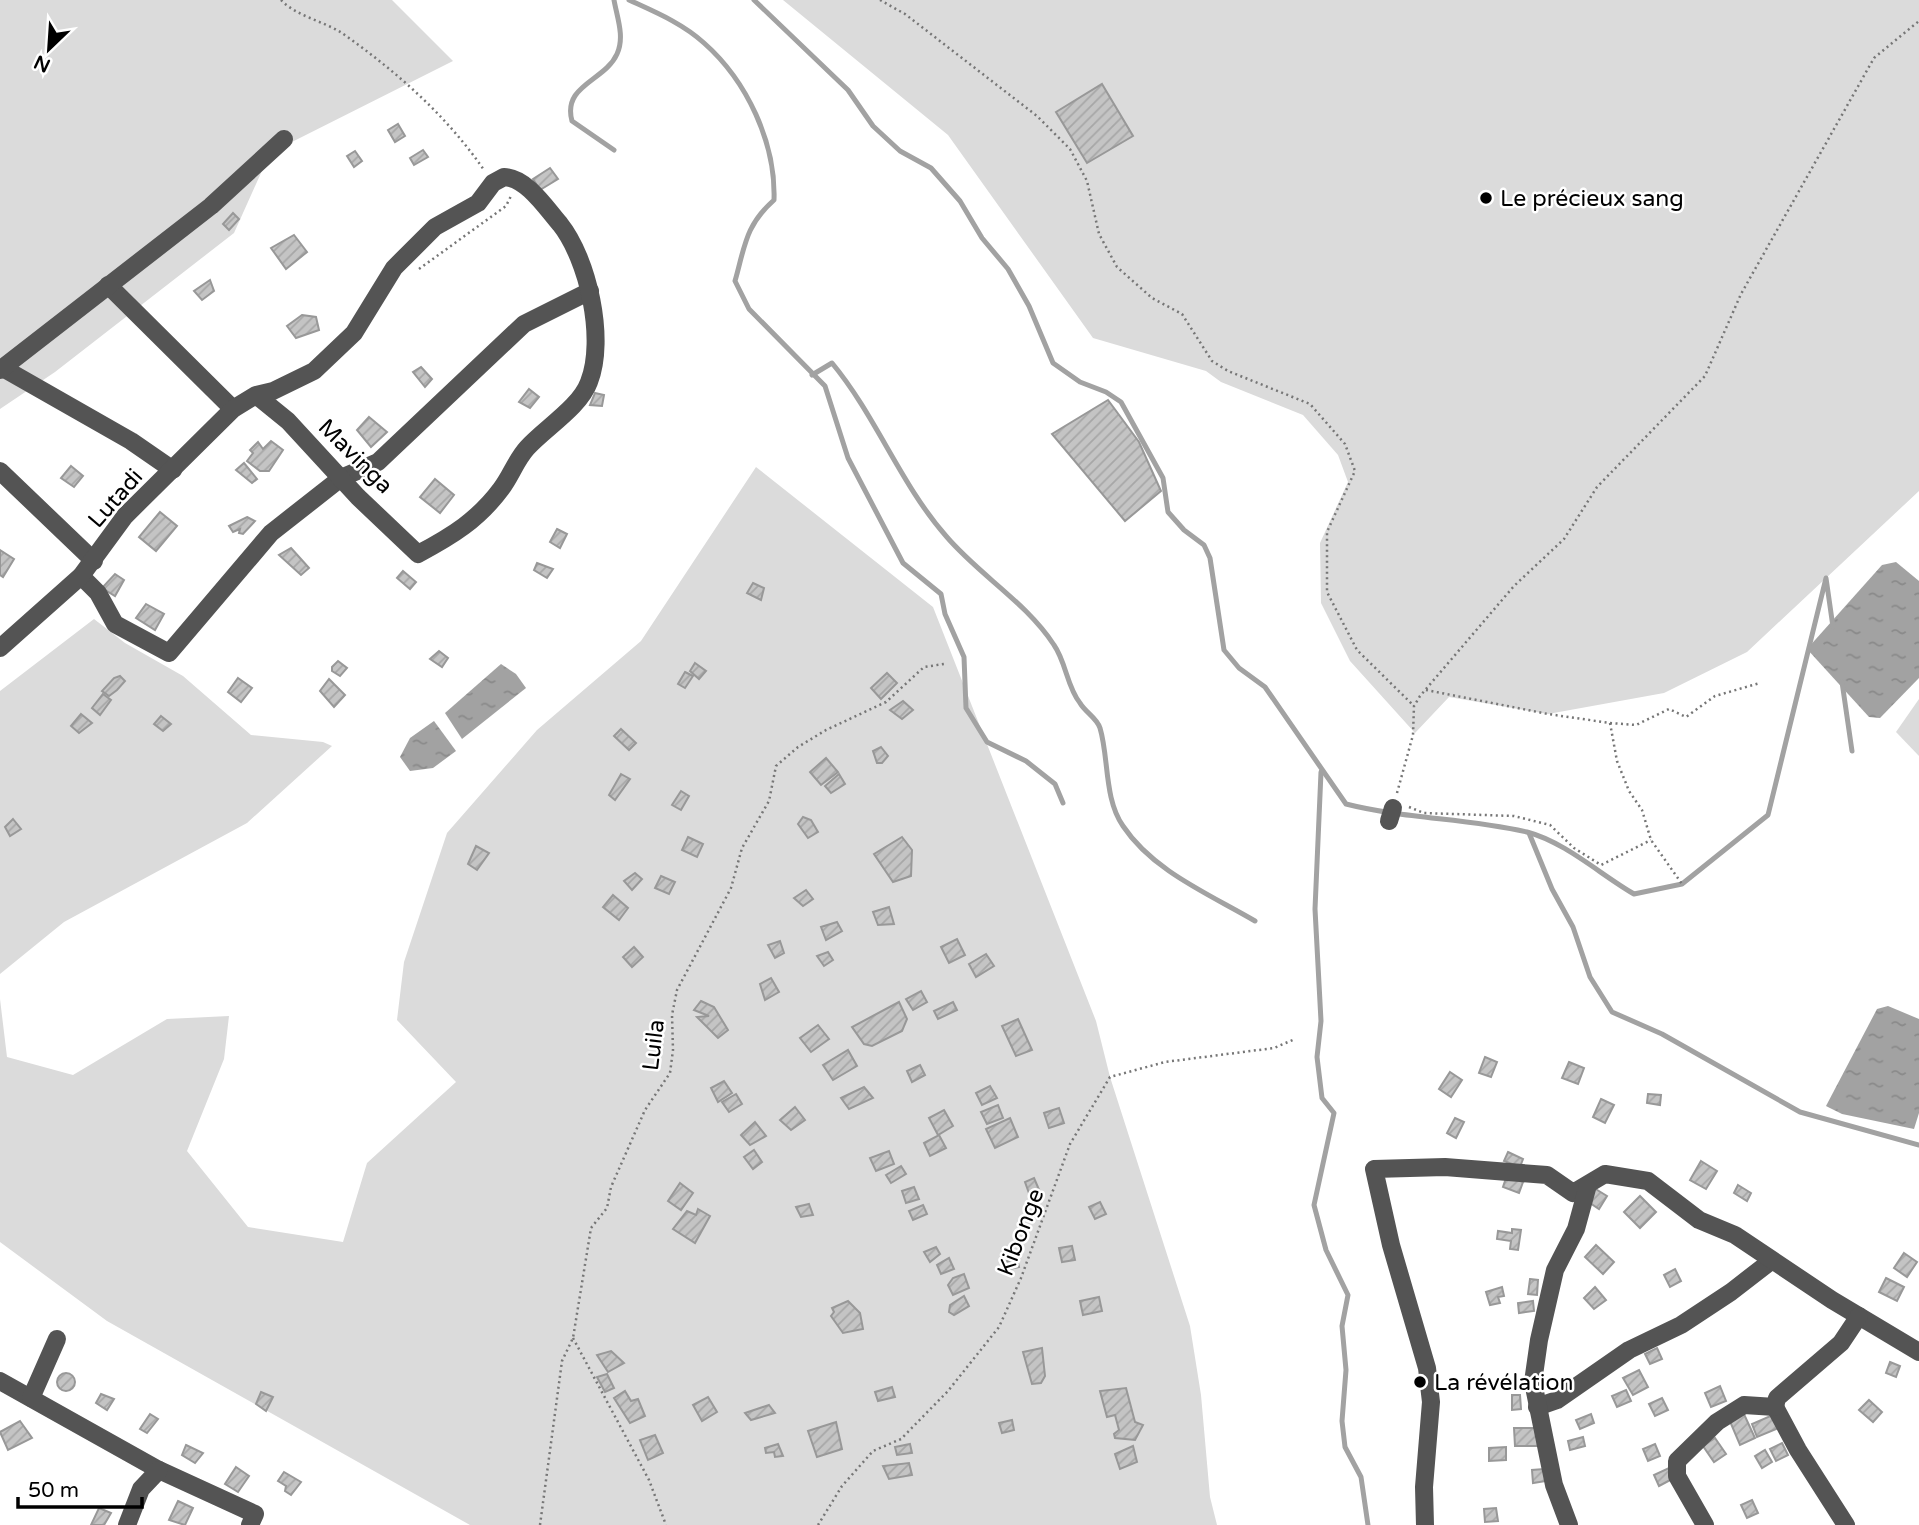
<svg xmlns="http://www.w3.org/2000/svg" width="1919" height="1525" font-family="'Varela Round',sans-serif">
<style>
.green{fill:#dbdbdb}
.water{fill:url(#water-ripples)}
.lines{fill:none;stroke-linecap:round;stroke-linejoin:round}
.stream{stroke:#a2a2a2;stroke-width:5}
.building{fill:url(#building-hatch);stroke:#989898;stroke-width:2}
.path{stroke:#767676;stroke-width:2.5;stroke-dasharray:2 3.5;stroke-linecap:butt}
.minor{stroke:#545454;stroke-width:18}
.poi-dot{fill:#000;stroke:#fff;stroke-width:2.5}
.labels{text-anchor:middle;stroke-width:5;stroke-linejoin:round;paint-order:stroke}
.poi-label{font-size:23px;fill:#000;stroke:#fff;text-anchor:start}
.street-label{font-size:23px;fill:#000;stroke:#fff}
</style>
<defs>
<pattern id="water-ripples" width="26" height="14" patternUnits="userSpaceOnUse" patternTransform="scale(1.75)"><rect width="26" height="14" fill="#a2a2a2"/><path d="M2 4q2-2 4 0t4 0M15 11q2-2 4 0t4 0" fill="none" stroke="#8a8a8a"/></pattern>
<pattern id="building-hatch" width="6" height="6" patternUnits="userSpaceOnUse" patternTransform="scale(1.75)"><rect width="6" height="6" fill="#c4c4c4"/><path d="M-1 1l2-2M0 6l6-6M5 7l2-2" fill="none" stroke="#a7a7a7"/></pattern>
</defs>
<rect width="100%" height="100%" fill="#fff"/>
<g class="green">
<polygon points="0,0 392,0 453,61 270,153 234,233 55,372 0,409"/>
<polygon points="783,0 1919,0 1919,491 1747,652 1664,693 1548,714 1449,697 1415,733 1350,661 1321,603 1320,543 1348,482 1338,455 1303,415 1221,382 1206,371 1093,338 948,135"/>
<polygon points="756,467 933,607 1096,1021 1110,1077 1190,1326 1201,1395 1210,1497 1217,1525 470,1525 107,1321 0,1242 0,999 7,1057 73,1075 167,1019 229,1016 224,1059 187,1151 248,1227 343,1242 367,1163 456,1082 397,1020 404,962 447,833 537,730 641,641"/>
<polygon points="94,619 125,643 183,676 251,735 323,742 332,746 247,823 64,922 0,974 0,691"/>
<polygon points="1919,699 1919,756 1896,732"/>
</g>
<g class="water">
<polygon points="1896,562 1919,581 1919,678 1880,718 1869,717 1807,649 1882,565"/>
<polygon points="501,664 516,674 526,688 462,739 445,713"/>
<polygon points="434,721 456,751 433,768 410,771 400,757 410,738"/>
<polygon points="1888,1006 1919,1019 1919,1113 1914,1129 1842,1114 1826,1106 1877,1009"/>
</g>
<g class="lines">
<g class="stream">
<path d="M614 0C617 17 625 37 617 54 605 81 562 85 572 121L614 150"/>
<path d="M629 0C655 12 682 23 704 43 747 81 776 143 774 200 745 226 745 246 735 281L749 309 825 386 848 458 903 563 941 594 945 614 964 657 966 708 987 742 1026 761 1055 784 1063 803"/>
<path d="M754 0 848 90 873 126 900 151 931 168 960 201 982 238 1008 269 1029 306 1053 363 1080 382 1106 392 1121 402 1163 478 1168 512 1184 530 1204 545 1210 558 1224 650 1239 668 1265 687 1346 804C1405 819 1467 818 1527 832 1565 842 1601 875 1634 894L1682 884 1768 815 1826 578 1833 627"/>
<path d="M812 375 832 363C876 416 901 485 946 536 979 575 1026 602 1054 645 1066 662 1067 687 1080 703 1085 712 1097 718 1100 728 1109 758 1104 799 1123 826 1153 871 1209 894 1255 921"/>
<polyline points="1842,682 1852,751"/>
<polyline points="1321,772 1315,909 1321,1021 1317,1057 1322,1098 1334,1113 1314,1205 1326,1250 1348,1295 1342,1326 1346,1370 1342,1421 1345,1447 1361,1477 1368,1525"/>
<polyline points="1529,833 1552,889 1573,927 1590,977 1612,1012 1662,1034 1800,1112 1919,1145"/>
</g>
</g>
<g class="building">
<polygon points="1102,84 1133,136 1087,163 1056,112"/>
<polygon points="398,124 405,136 395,142 388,130"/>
<polygon points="423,150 428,157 414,165 410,158"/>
<polygon points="355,151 362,161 354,167 347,156"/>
<polygon points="550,168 558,179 540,190 533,179"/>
<polygon points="233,213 239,219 229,230 223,224"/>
<polygon points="294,235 307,252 286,269 271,248"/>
<polygon points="210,280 214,291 202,300 194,291"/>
<polygon points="302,315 316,317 319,330 296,338 287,326"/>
<polygon points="421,367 432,379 425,387 413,372"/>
<polygon points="529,389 539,397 530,408 519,402"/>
<polygon points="595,393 604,395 602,406 590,405"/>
<polygon points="1108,400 1139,442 1161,491 1125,521 1052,434"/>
<polygon points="369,417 387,432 371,447 357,430"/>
<polygon points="271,441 283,450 269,471 260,471 247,461 253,453 250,450 258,442 263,449"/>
<polygon points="244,463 257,479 252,483 236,470"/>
<polygon points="71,466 83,476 74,487 61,478"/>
<polygon points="435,479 454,495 440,513 420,497"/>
<polygon points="160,512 177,526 156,551 139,537"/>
<polygon points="247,517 255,521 243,534 239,533 240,529 233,532 229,526"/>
<polygon points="557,529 567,534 560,548 550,542"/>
<polygon points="291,548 309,568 301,575 279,555"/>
<polygon points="0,550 14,559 3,577 0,575"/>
<polygon points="537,563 553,569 547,578 534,570"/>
<polygon points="403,571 416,582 410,589 397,578"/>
<polygon points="115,574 124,580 115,596 102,588"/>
<polygon points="753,583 764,588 761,600 747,593"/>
<polygon points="146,604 164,614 155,630 136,618"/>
<polygon points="439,651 448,658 442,667 430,659"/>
<polygon points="338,661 347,668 340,676 332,671 332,667"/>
<polygon points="695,663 706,671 699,679 690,671"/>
<polygon points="685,672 693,676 685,688 678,684"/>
<polygon points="887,673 897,683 881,699 871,688"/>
<polygon points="120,676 125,681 117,690 109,696 102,691 114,678"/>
<polygon points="238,678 252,688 241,702 228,692"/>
<polygon points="329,679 345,695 334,707 320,691"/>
<polygon points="103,694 111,700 100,715 92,708"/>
<polygon points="903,701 913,710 902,719 890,710"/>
<polygon points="81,714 92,723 79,733 71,726"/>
<polygon points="161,716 171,724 163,731 154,724"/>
<polygon points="621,729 636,743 629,750 614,736"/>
<polygon points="881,747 888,756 882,763 877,763 873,751"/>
<polygon points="826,758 838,772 821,785 810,772"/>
<polygon points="621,774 630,779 615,800 609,795"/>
<polygon points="839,774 845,784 831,793 825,786"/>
<polygon points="681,791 689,796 681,810 672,805"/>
<polygon points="803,817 811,820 818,832 808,838 798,824"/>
<polygon points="13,819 21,829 10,836 5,827"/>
<polygon points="688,837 703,844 697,857 682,850"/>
<polygon points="902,837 912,850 911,876 893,882 874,854"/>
<polygon points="476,846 489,853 477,870 468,864"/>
<polygon points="635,873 642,879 632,890 624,881"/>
<polygon points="661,876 675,882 669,894 655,888"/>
<polygon points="806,890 813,899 803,906 794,898"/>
<polygon points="613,895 628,908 619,920 603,907"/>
<polygon points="889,907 894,924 878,925 873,912"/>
<polygon points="837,922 842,931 826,940 821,927"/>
<polygon points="957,939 965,955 949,963 941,947"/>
<polygon points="780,941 784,953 775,958 768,945"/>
<polygon points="634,947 643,957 632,967 623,957"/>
<polygon points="828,952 833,960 824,966 817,956"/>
<polygon points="986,954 994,966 976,977 969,964"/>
<polygon points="771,978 779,992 765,1000 760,984"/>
<polygon points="921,991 927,1002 913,1010 906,999"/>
<polygon points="701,1001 714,1007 728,1030 718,1038 697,1017 709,1016 694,1010"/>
<polygon points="899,1002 907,1019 902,1031 872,1046 864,1044 852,1027"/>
<polygon points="953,1002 957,1010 938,1019 934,1011"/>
<polygon points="1018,1019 1032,1050 1016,1056 1002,1026"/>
<polygon points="818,1025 829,1039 811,1052 800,1038"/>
<polygon points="848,1050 857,1066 833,1080 823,1065"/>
<polygon points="1485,1057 1497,1062 1491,1077 1479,1073"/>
<polygon points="1569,1062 1584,1068 1578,1084 1562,1078"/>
<polygon points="920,1065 925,1075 912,1082 907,1071"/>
<polygon points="1450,1072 1462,1080 1451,1097 1439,1089"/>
<polygon points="724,1081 732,1093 718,1102 711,1088"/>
<polygon points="990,1086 997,1098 982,1105 976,1093"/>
<polygon points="864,1087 873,1098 849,1109 841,1098"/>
<polygon points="736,1094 742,1104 729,1112 722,1102"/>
<polygon points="1648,1094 1661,1095 1660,1105 1647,1103"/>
<polygon points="1601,1099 1614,1105 1605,1123 1593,1117"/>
<polygon points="998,1105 1003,1118 987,1124 981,1112"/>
<polygon points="795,1107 805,1120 791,1130 780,1120"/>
<polygon points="1059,1108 1064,1123 1049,1128 1044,1113"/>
<polygon points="944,1110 953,1126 938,1135 929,1118"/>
<polygon points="1010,1118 1018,1137 995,1148 986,1129"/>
<polygon points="1455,1118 1464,1122 1456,1138 1447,1133"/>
<polygon points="755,1122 766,1136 750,1145 741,1135"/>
<polygon points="939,1135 946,1148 930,1156 924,1143"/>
<polygon points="754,1150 762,1162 753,1169 744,1157"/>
<polygon points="889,1151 894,1164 876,1171 870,1158"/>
<polygon points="1508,1152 1523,1159 1520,1167 1504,1161"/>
<polygon points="1701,1161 1717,1171 1706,1189 1690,1180"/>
<polygon points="901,1166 906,1174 891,1183 886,1175"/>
<polygon points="1507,1175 1523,1182 1519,1193 1503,1187"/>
<polygon points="1034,1178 1040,1192 1030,1196 1025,1182"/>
<polygon points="680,1183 693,1193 681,1210 668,1201"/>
<polygon points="1738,1185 1751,1193 1747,1201 1734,1193"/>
<polygon points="914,1187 919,1199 906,1203 902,1191"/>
<polygon points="1594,1188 1607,1196 1599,1209 1587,1201"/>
<polygon points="1640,1196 1656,1212 1640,1228 1624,1212"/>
<polygon points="1100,1202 1106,1214 1095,1219 1089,1207"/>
<polygon points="809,1204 813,1215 801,1217 796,1207"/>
<polygon points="923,1205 927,1214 913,1220 909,1211"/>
<polygon points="698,1209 710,1216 695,1243 673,1229 687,1211 696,1215"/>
<polygon points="1512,1229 1521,1230 1518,1250 1510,1249 1511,1241 1497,1239 1498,1231 1512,1233"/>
<polygon points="1596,1245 1614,1262 1603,1274 1585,1257"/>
<polygon points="1072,1246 1075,1260 1062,1262 1059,1248"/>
<polygon points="936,1247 940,1254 930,1262 924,1252"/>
<polygon points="1904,1253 1917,1262 1907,1277 1894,1268"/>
<polygon points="949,1258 954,1269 941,1274 937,1265"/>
<polygon points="1017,1259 1019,1267 1005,1270 1003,1262"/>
<polygon points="1675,1269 1681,1281 1670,1287 1664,1275"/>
<polygon points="964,1274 969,1288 953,1295 948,1285 953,1278"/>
<polygon points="1886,1278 1904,1287 1897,1301 1879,1292"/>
<polygon points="1530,1279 1538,1280 1537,1295 1528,1294"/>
<polygon points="1502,1287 1504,1296 1498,1297 1500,1303 1490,1305 1486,1292"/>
<polygon points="1595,1287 1606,1300 1594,1309 1584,1298"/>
<polygon points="964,1296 969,1306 954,1315 949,1312 950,1305"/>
<polygon points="1099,1297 1102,1311 1083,1315 1080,1301"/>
<polygon points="848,1301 860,1313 863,1329 843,1333 831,1316 834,1312 832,1308"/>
<polygon points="1533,1301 1534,1311 1519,1313 1518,1303"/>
<polygon points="1042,1348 1045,1376 1041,1383 1032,1384 1023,1352"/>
<polygon points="1657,1348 1662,1359 1650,1364 1645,1354"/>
<polygon points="611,1351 624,1363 608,1372 597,1355"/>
<polygon points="1890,1362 1900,1366 1896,1377 1886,1373"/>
<polygon points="1639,1370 1648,1387 1633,1395 1623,1378"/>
<circle cx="66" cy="1382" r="9"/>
<polygon points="607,1374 614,1388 605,1392 597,1377"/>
<polygon points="1720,1386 1726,1401 1711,1407 1705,1393"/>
<polygon points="892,1387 895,1397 878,1401 875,1392"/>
<polygon points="1126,1388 1135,1422 1143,1425 1135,1440 1115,1438 1114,1434 1119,1430 1115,1415 1107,1417 1100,1391"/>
<polygon points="1626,1390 1631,1401 1617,1407 1612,1396"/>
<polygon points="625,1391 631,1401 638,1399 645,1416 630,1423 614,1398"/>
<polygon points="261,1392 273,1397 266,1411 256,1404"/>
<polygon points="101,1394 114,1399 107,1410 96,1403"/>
<polygon points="1512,1395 1520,1395 1521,1409 1512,1410"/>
<polygon points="708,1397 717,1412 702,1421 693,1405"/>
<polygon points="1662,1398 1668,1410 1655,1416 1649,1404"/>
<polygon points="1869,1400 1882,1412 1873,1422 1859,1410"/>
<polygon points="769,1405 775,1413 751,1420 745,1413"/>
<polygon points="1743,1412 1755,1438 1740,1445 1729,1419"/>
<polygon points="150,1414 158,1419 147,1433 140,1429"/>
<polygon points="1591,1414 1594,1423 1580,1429 1576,1420"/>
<polygon points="1775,1414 1781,1427 1757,1437 1752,1424"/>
<polygon points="1012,1420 1014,1430 1002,1433 999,1423"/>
<polygon points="20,1421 32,1438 8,1450 0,1432"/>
<polygon points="836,1422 842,1449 817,1457 808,1431"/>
<polygon points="1514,1428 1537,1428 1538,1446 1515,1446"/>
<polygon points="655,1435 663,1453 648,1460 640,1440"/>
<polygon points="1583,1437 1585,1446 1570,1450 1568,1441"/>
<polygon points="1715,1438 1726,1454 1714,1462 1703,1446"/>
<polygon points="1782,1443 1788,1455 1776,1461 1770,1449"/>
<polygon points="778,1444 783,1456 775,1457 774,1452 766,1453 765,1448"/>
<polygon points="910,1444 912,1453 897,1455 895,1447"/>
<polygon points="1655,1444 1660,1456 1648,1461 1643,1449"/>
<polygon points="186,1445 203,1453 195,1463 182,1455"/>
<polygon points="1133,1446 1137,1462 1120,1469 1115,1454"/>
<polygon points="1506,1447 1506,1460 1489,1461 1489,1448"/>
<polygon points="1765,1450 1772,1462 1762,1468 1755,1456"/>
<polygon points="909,1463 912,1475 889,1479 883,1466"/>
<polygon points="236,1467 249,1476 238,1492 225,1484"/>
<polygon points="1669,1468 1674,1478 1659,1486 1654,1475"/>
<polygon points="1544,1469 1546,1481 1533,1483 1532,1470"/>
<polygon points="284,1472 301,1482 291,1495 285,1491 286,1486 278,1481"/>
<polygon points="1752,1500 1758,1513 1747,1518 1741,1505"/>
<polygon points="178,1501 193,1508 185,1525 169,1520"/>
<polygon points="99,1508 111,1513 104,1525 91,1525"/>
<polygon points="1496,1508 1498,1521 1485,1522 1484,1509"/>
</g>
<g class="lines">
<g class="path">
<path d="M281 0C296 16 323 21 342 33 397 72 446 115 484 170"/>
<polyline points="880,0 905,14 1037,116 1070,149 1087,181 1099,234 1117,267 1152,298 1182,314 1212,361 1228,371 1310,404 1345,444 1355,471 1327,532 1327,592 1357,650 1414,706"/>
<polyline points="419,269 506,206 511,196"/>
<polyline points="1426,690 1548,714 1610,723 1636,725 1669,709 1686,717 1715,696 1760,683"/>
<polyline points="1610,723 1617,761 1629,791 1642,810 1651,840 1682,884"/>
<polyline points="1397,793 1413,735 1414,706 1420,696 1514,586 1564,539 1597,487 1705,376 1741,294 1874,58 1919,21"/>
<polyline points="1409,807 1424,813 1514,816 1550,825 1574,848 1601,865 1651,840"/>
<polyline points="573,1338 649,1480 666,1525"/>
<polyline points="540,1525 562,1361 573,1338 591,1228 607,1208 611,1187 645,1110 670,1073 673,1050 672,1015 677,990 731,888 742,848 769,801 776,766 798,747 826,730 886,702 924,667 944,664"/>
<polyline points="818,1525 842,1486 873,1451 901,1439 948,1391 999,1327 1021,1278 1070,1144 1110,1077 1165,1062 1274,1048 1295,1039"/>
</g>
<g class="minor">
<polyline points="108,285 233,409"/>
<polyline points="3,368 131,441 173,470"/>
<polyline points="0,370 211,206 284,139"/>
<polyline points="0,471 94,561"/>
<polyline points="81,576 98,593 115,624 169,653 271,533 341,478 378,462 524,324 590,291"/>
<path d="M0 648 81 576 125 516 233 409 256 395 273 391 314 371 354 333 394 268 435 227 478 203 493 183 504 177C527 178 546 208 560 224 588 259 606 339 589 382 580 407 545 428 527 448 516 460 511 476 501 489 478 520 452 536 418 554L358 497 288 421 256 395"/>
<polyline points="1389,821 1393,808"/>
<polyline points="0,1381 159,1470 255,1514 250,1525"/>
<polyline points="31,1398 57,1339"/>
<polyline points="1537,1407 1557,1400 1629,1350 1681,1325 1731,1292 1771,1261"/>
<polyline points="1775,1407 1798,1450 1846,1525"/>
<polyline points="127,1525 141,1489 159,1470"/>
<polyline points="1425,1525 1424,1487 1431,1402 1427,1368 1391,1245 1374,1169 1445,1167 1547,1175 1573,1193 1605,1174 1648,1181 1699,1220 1735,1235 1832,1300 1919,1352"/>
<polyline points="1569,1525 1554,1485 1533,1382 1539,1340 1555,1270 1576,1229 1588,1185"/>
<polyline points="1705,1525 1677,1476 1677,1461 1717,1422 1744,1405 1775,1407 1777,1398 1841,1343 1859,1316"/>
</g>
</g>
<g class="poi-dot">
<circle cx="1486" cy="198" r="7"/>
<circle cx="1420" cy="1382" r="7"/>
</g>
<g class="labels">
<g class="poi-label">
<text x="1500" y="206">Le précieux sang</text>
<text x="1434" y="1390">La révélation</text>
</g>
<g class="street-label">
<text transform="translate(356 456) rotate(45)" y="8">Mavinga</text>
<text transform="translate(115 498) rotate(-49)" y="8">Lutadi</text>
<text transform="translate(653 1045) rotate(-83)" y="8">Luila</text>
<text transform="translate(1020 1232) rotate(-69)" y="8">Kibonge</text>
</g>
</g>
<g transform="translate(49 49) rotate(205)" stroke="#ffffff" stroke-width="5" paint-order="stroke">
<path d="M0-5L12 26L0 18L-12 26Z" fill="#000000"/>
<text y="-10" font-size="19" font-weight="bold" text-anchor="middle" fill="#000000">N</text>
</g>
<path d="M18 1497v10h124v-10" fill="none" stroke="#000000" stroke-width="3.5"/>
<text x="28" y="1497" font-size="21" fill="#000000" stroke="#ffffff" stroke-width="5" paint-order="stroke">50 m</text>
</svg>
